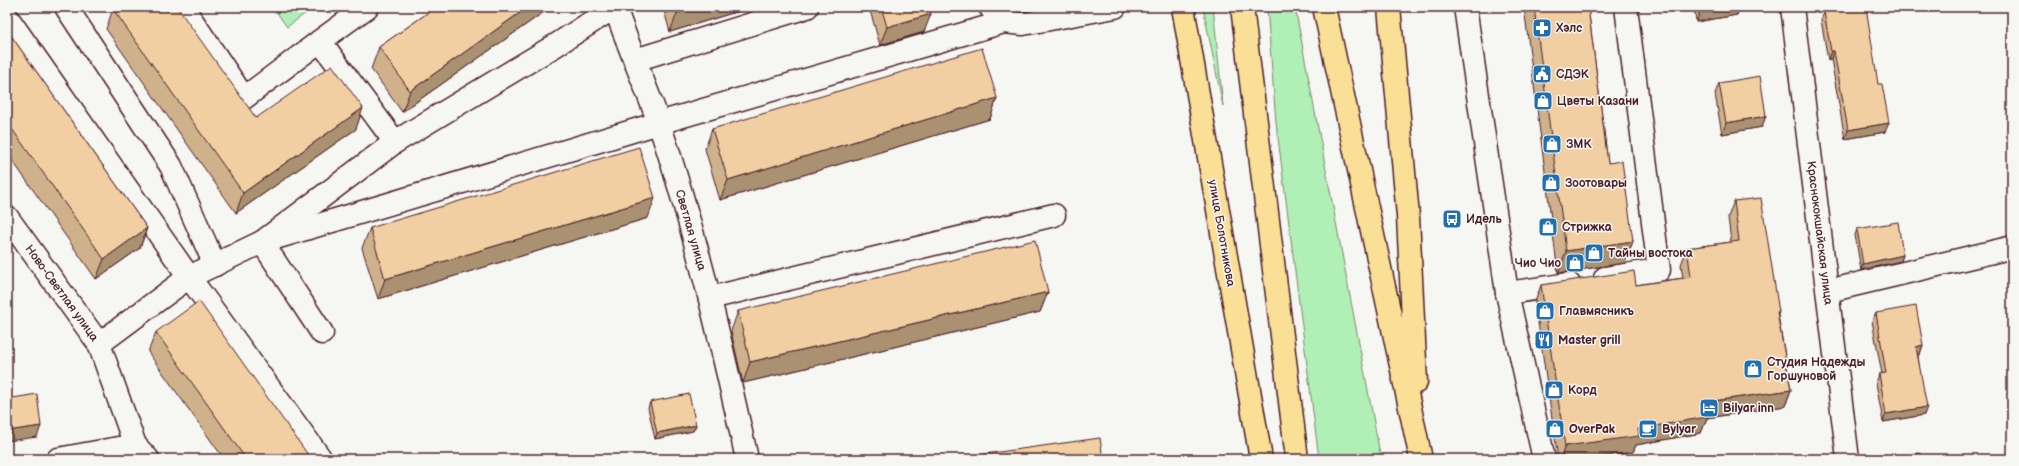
<svg xmlns="http://www.w3.org/2000/svg" width="2019" height="466" font-family="'Balsamiq Sans',sans-serif">
<style>
.green{fill:#b0efb6;stroke:#7d8770}
.lines{fill:none;stroke-linecap:round;stroke-linejoin:round}
.minor-casing{stroke:#4a1f2b;stroke-width:25}
.major-casing{stroke:#4a1f2b;stroke-width:25}
.minor{stroke:#f6f6f2;stroke-width:22}
.major{stroke:#fadf96;stroke-width:22}
.wall{fill:#cfb28b;stroke:#4a1f2b}
.shaded-wall{fill:#a99171;stroke:#4a1f2b}
.building{fill:#f1cfa2;stroke:#4a1f2b}
.labels{text-anchor:middle;stroke-width:3;stroke-linejoin:round;paint-order:stroke}
.poi-label{font-size:12px;font-weight:bold;fill:#4a1f2b;stroke:#f6f6f2;text-anchor:start}
.street-label{font-size:12px;fill:#4a1f2b;stroke:#f6f6f2}
</style>
<rect width="100%" height="100%" fill="#f6f6f2"/>
<filter id="ink" filterUnits="userSpaceOnUse"><feTurbulence type="fractalNoise" baseFrequency=".025" numOctaves="2"/><feDisplacementMap in="SourceGraphic" scale="8" xChannelSelector="R" yChannelSelector="G"/><feConvolveMatrix kernelMatrix="1 2 1 2 8 2 1 2 1" color-interpolation-filters="sRGB"/></filter>
<g filter="url(#ink)">
<g class="green">
<polygon points="273,7 314,7 287,27"/>
<polygon points="1203,7 1213,7 1223,106"/>
<polygon points="1267,7 1295,7 1381,459 1319,459 1276,122"/>
</g>
<g class="lines">
<g class="minor-casing">
<g id="minor">
<polyline points="66,7 171,166 215,265"/>
<polyline points="183,7 244,98 320,41"/>
<polyline points="367,7 320,41 395,142"/>
<path d="M615 7C628 46 645 84 659 123 696 233 722 346 747 459"/>
<polyline points="990,7 1004,22"/>
<polyline points="1465,7 1507,293 1544,459"/>
<polyline points="1792,7 1848,459"/>
<polyline points="7,17 189,277 262,242 395,142 556,45 615,7"/>
<polyline points="635,60 807,7"/>
<polyline points="7,217 99,344 135,445 148,459"/>
<polyline points="1605,278 1659,270 1626,7"/>
<polyline points="1828,291 2009,248"/>
<polyline points="1507,293 1569,284"/>
<polyline points="710,298 1054,215"/>
<polyline points="322,333 262,242 659,123 1004,22 1023,24 1115,7"/>
<polyline points="99,344 189,277 321,459"/>
<polyline points="58,459 135,445"/>
</g>
</g>
<g class="major-casing">
<g id="major">
<polyline points="1183,7 1261,459"/>
<polyline points="1242,7 1297,459"/>
<polyline points="1324,7 1421,459"/>
<polyline points="1389,7 1408,216 1416,382"/>
</g>
</g>
<use href="#minor" class="minor"/>
<use href="#major" class="major"/>
</g>
<g class="wall">
<polygon points="436,7 551,7 402,112 371,69 379,47"/>
<polygon points="663,7 752,7 670,32"/>
<polygon points="869,7 929,7 924,32 880,45"/>
<polygon points="1524,7 1588,7 1608,163 1633,241 1625,263 1558,273"/>
<polygon points="1694,7 1740,7 1737,15 1696,22"/>
<polygon points="113,9 256,118 356,129 236,213 106,29"/>
<polygon points="1824,12 1878,84 1885,132 1845,139 1831,59 1828,60 1821,20"/>
<polygon points="7,30 147,228 140,248 96,279 7,153"/>
<polygon points="1719,83 1762,127 1722,134 1715,94"/>
<polygon points="997,98 990,119 720,200 705,149 712,129"/>
<polygon points="1734,201 1779,312 1778,315 1791,390 1785,406 1707,418 1701,433 1636,445 1633,452 1585,459 1558,459 1535,302 1541,285 1636,285 1683,278 1681,265 1687,248 1731,242 1728,217"/>
<polygon points="648,218 378,299 362,248 370,228"/>
<polygon points="1857,229 1903,255 1901,261 1861,270 1855,235"/>
<polygon points="1048,292 1040,312 743,383 731,331 738,311"/>
<polygon points="1876,313 1923,345 1920,354 1918,354 1924,415 1883,422 1876,383 1879,374 1882,374 1872,321"/>
<polygon points="156,332 311,459 224,459 148,352"/>
<polygon points="650,402 696,425 693,431 655,439 648,408"/>
</g>
<g class="shaded-wall">
<polygon points="528,7 551,7 402,112 410,91"/>
<polygon points="697,7 752,7 670,32 677,13"/>
<polygon points="1723,7 1740,7 1737,15 1696,22 1700,11"/>
<polygon points="931,14 924,32 880,45 887,27"/>
<polygon points="1831,51 1834,51 1831,59 1828,60"/>
<polygon points="997,98 990,119 720,200 728,180"/>
<polygon points="363,108 356,129 236,213 243,193"/>
<polygon points="1766,116 1762,127 1722,134 1726,123"/>
<polygon points="1889,123 1885,132 1845,139 1848,130"/>
<polygon points="655,198 648,218 378,299 385,279"/>
<polygon points="147,228 140,248 96,279 104,259"/>
<polygon points="1633,241 1625,263 1558,273 1566,251"/>
<polygon points="1903,255 1901,261 1861,270 1863,264"/>
<polygon points="1048,292 1040,312 743,383 750,362"/>
<polygon points="1923,345 1920,354 1913,355 1916,347"/>
<polygon points="1791,390 1785,406 1707,418 1701,433 1636,445 1633,452 1585,459 1560,459 1565,446 1638,429 1706,402"/>
<polygon points="1927,407 1924,415 1883,422 1886,414"/>
<polygon points="696,425 693,431 655,439 657,433"/>
<polygon points="41,426 37,437 7,441 7,431"/>
</g>
<g class="building">
<polygon points="116,7 177,7 256,118 332,65 363,108 243,193 113,9"/>
<polygon points="436,7 528,7 410,91 379,47"/>
<polygon points="675,7 697,7 677,13"/>
<polygon points="881,7 929,7 931,14 887,27"/>
<polygon points="1534,7 1588,7 1608,163 1622,161 1633,241 1566,251"/>
<polygon points="1699,7 1723,7 1700,11"/>
<polygon points="1851,7 1866,7 1878,84 1882,84 1889,123 1848,130 1834,51 1831,51 1824,12"/>
<polygon points="7,30 147,228 104,259 7,122"/>
<polygon points="982,48 997,98 728,180 712,129"/>
<polygon points="1760,76 1766,116 1726,123 1719,83"/>
<polygon points="639,147 655,198 385,279 370,228"/>
<polygon points="1761,198 1779,312 1777,312 1791,390 1706,402 1707,417 1638,429 1639,436 1565,446 1541,285 1634,271 1636,285 1691,277 1687,248 1739,241 1734,201"/>
<polygon points="1898,222 1903,255 1863,264 1857,229"/>
<polygon points="1035,240 1048,292 750,362 738,311"/>
<polygon points="199,301 311,459 246,459 156,332"/>
<polygon points="1916,306 1923,345 1916,347 1927,407 1886,414 1879,374 1886,373 1876,313"/>
<polygon points="37,394 41,426 7,431 7,399"/>
<polygon points="689,394 696,425 657,433 650,402"/>
<polygon points="1100,438 1103,459 949,459"/>
<polygon points="1920,453 1921,459 1883,459"/>
</g>
</g>
<defs>
<g id="pharmacy-square" transform="scale(1)"><rect x="-9" y="-9" width="18" height="18" rx="4" fill="#1f6fb2" stroke="#f6f6f2"/><path d="M-2-6h4v4h4v4h-4v4h-4v-4h-4v-4h4Z" fill="#fff"/></g>
<g id="civic-square" transform="scale(1)"><rect x="-9" y="-9" width="18" height="18" rx="4" fill="#1f6fb2" stroke="#f6f6f2"/><path d="M-.6-6.5H3V-4.5H.6V-3L4-1V1h2V6H-6V1h2V-1L-.6-3ZM-1.2 2.5V6h2.4V2.5Z" fill="#fff"/></g>
<g id="shop-square" transform="scale(1)"><rect x="-9" y="-9" width="18" height="18" rx="4" fill="#1f6fb2" stroke="#f6f6f2"/><path d="M-5-2.5h2.3a2.7 3.5 0 0 1 5.4 0H5L5.5 6h-11ZM-1.5-2.5h3a1.5 2.3 0 0 0-3 0Z" fill="#fff"/></g>
<g id="bus-square" transform="scale(1)"><rect x="-9" y="-9" width="18" height="18" rx="4" fill="#1f6fb2" stroke="#f6f6f2"/><path d="M-5-6H5V4H4V6H2V4H-2V6H-4V4H-5ZM-3.5-4V0h7V-4ZM-3.5 1.2v1.5H-2V1.2ZM2 1.2v1.5H3.5V1.2Z" fill="#fff"/></g>
<g id="restaurant-square" transform="scale(1)"><rect x="-9" y="-9" width="18" height="18" rx="4" fill="#1f6fb2" stroke="#f6f6f2"/><path d="M-5-6h1v4h1v-4h1v4h1v-4h1v5L-1.5 .5V6h-2V.5L-5-1ZM5-6V6H3V1.5H1.5Q1.5-4 5-6Z" fill="#fff"/></g>
<g id="hotel-square" transform="scale(1)"><rect x="-9" y="-9" width="18" height="18" rx="4" fill="#1f6fb2" stroke="#f6f6f2"/><path d="M-6-4.5h1.5V1H6V5H4.5V3h-9V5H-6ZM-4 0a1.8 1.8 0 1 1 3.6 0ZM.5 0V-2.5h3Q6-2.5 6 0Z" fill="#fff"/></g>
<g id="cafe-square" transform="scale(1)"><rect x="-9" y="-9" width="18" height="18" rx="4" fill="#1f6fb2" stroke="#f6f6f2"/><path d="M-5.5-4.5H6V0H3Q3 3.5 0 3.5H-2.5Q-5.5 3.5-5.5 0ZM3-3.2v2h1.7v-2ZM-6 4.5H4V6H-6Z" fill="#fff"/></g>
</defs>
<g fill-rule="evenodd">
<use href="#pharmacy-square" x="1542" y="28"/>
<use href="#civic-square" x="1542" y="74"/>
<use href="#shop-square" x="1543" y="101"/>
<use href="#shop-square" x="1552" y="144"/>
<use href="#shop-square" x="1551" y="183"/>
<use href="#bus-square" x="1452" y="219"/>
<use href="#shop-square" x="1548" y="227"/>
<use href="#shop-square" x="1594" y="253"/>
<use href="#shop-square" x="1575" y="263"/>
<use href="#shop-square" x="1545" y="311"/>
<use href="#restaurant-square" x="1544" y="340"/>
<use href="#shop-square" x="1753" y="369"/>
<use href="#shop-square" x="1554" y="390"/>
<use href="#hotel-square" x="1709" y="408"/>
<use href="#shop-square" x="1555" y="429"/>
<use href="#cafe-square" x="1648" y="429"/>
</g>
<g class="labels">
<g class="poi-label">
<text x="1556" y="32">Хэлс</text>
<text x="1556" y="78">СДЭК</text>
<text x="1557" y="105">Цветы Казани</text>
<text x="1566" y="148">ЗМК</text>
<text x="1565" y="187">Зоотовары</text>
<text x="1466" y="223">Идель</text>
<text x="1562" y="231">Стрижка</text>
<text x="1608" y="257">Тайны востока</text>
<text x="1561" y="267" text-anchor="end">Чио Чио</text>
<text x="1559" y="315">Главмясникъ</text>
<text x="1558" y="344">Master grill</text>
<text x="1767" y="366">Студия Надежды<tspan x="1767" dy="14">Горшуновой</tspan></text>
<text x="1568" y="394">Корд</text>
<text x="1723" y="412">Bilyar inn</text>
<text x="1569" y="433">OverPak</text>
<text x="1662" y="433">Bylyar</text>
</g>
<g class="street-label">
<text transform="translate(691 230) rotate(74)" y="4">Светлая улица</text>
<text transform="translate(1222 233) rotate(80)" y="4">улица Болотникова</text>
<text transform="translate(1820 233) rotate(83)" y="4">Краснококшайская улица</text>
<text transform="translate(62 293) rotate(54)" y="4">Ново-Светлая улица</text>
</g>
</g>
<rect width="2019" height="466" fill="none" stroke="#f6f6f2" stroke-width="24"/>
<rect x="12" y="12" width="1995" height="442" fill="none" stroke="#4a1f2b" stroke-width="1.5" filter="url(#ink)"/>
</svg>
